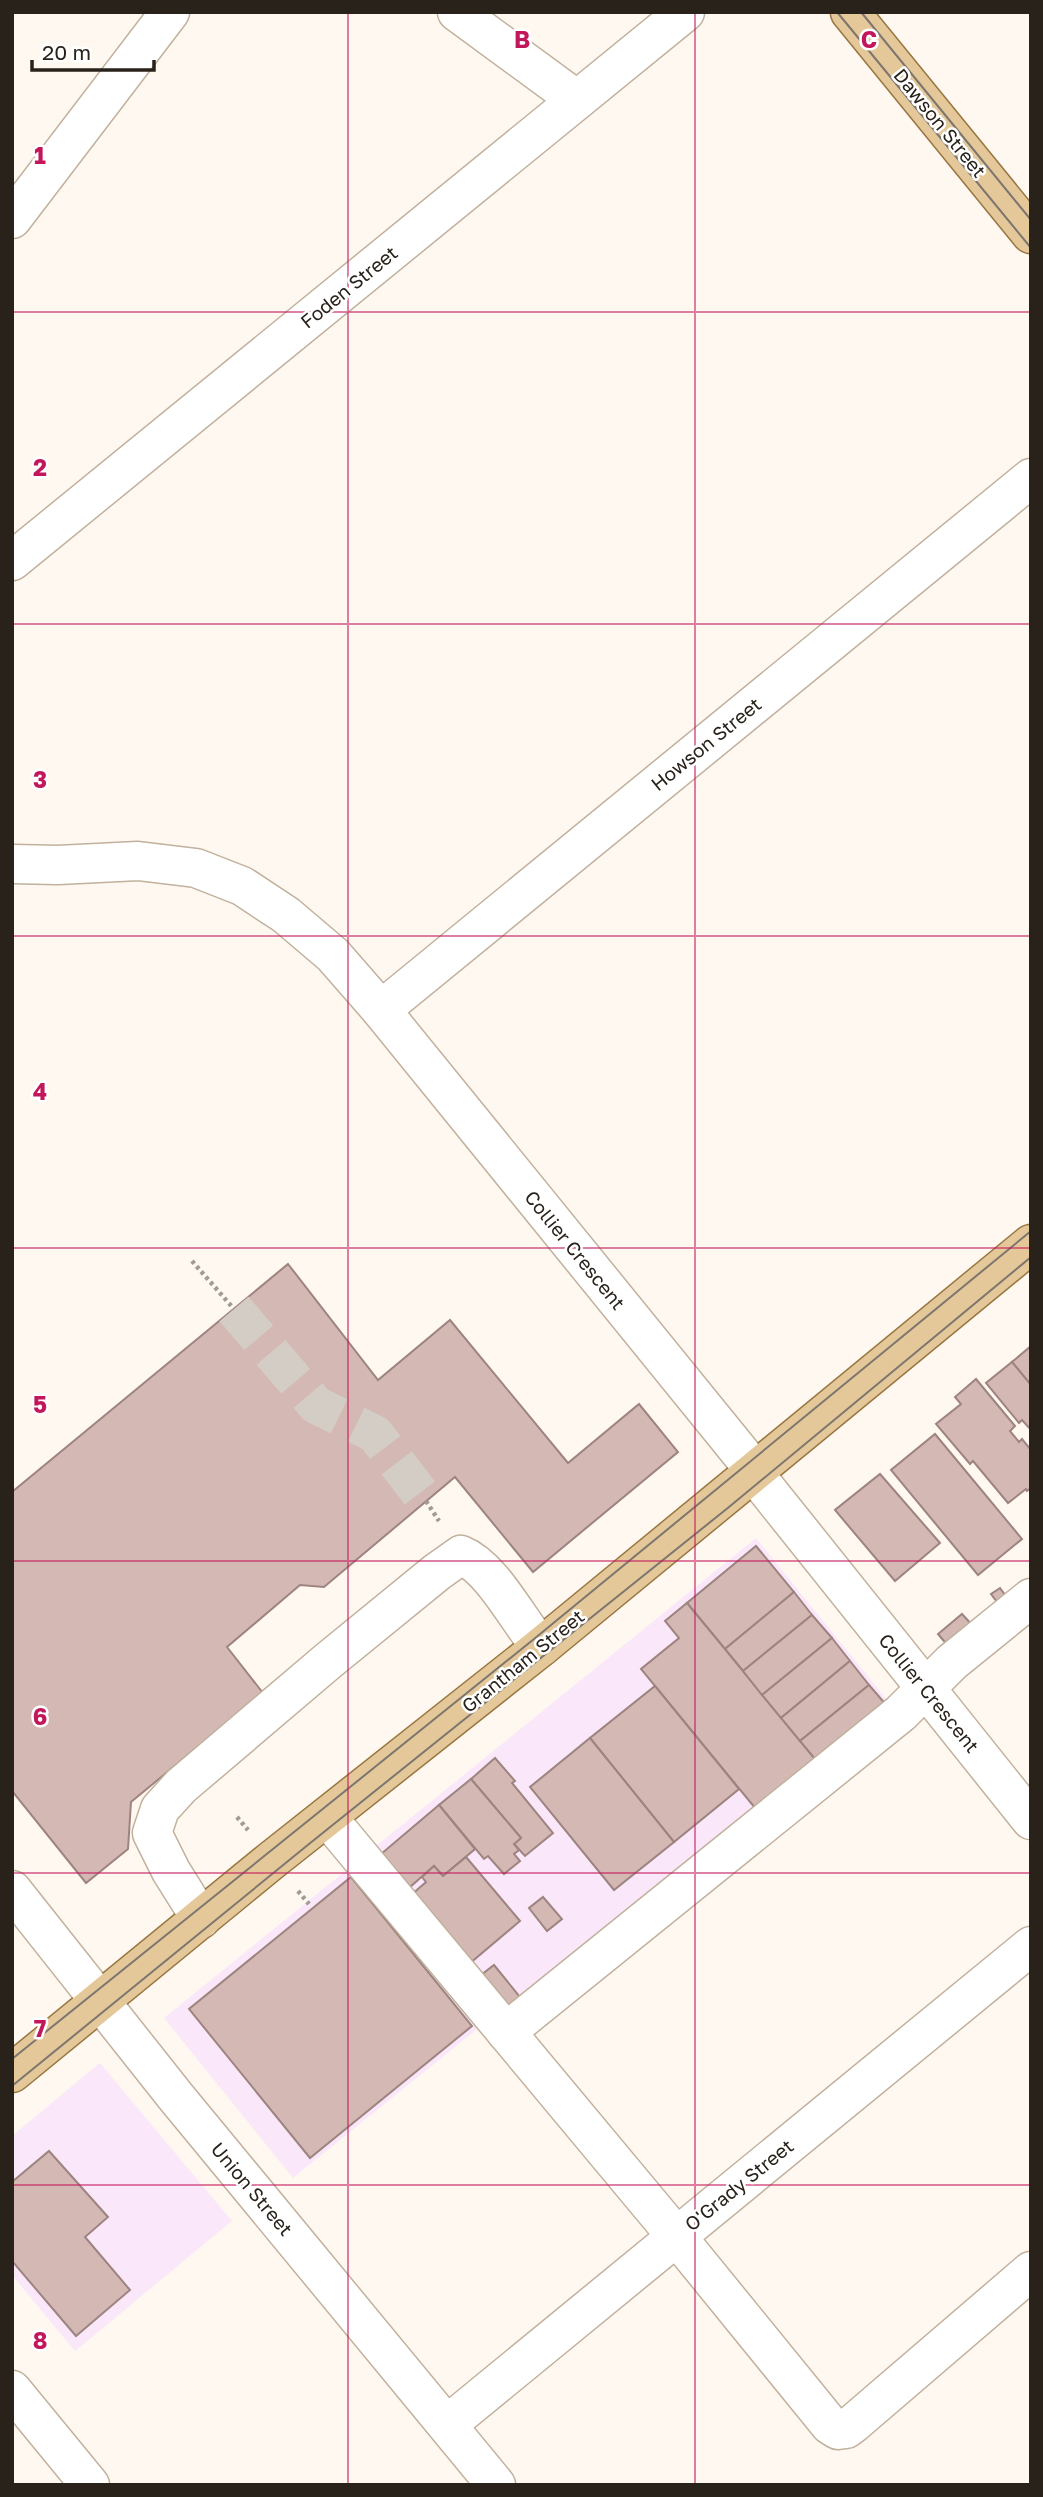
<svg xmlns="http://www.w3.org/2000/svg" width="1043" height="2497" font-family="'Golos Text',sans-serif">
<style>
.commercial{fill:#fae8fa}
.building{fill:#d4b8b4;stroke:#9e8480;stroke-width:2}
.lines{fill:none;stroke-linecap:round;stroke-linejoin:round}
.minor-tunnel{stroke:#d4cdc5;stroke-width:38;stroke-dasharray:38 19;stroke-linecap:butt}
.minor-casing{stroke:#c1b19d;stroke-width:41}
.major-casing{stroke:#987641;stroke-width:41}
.path{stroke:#a19b93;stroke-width:4.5;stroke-dasharray:3.5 3.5;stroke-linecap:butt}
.minor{stroke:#fff;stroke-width:38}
.major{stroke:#e5c89a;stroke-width:38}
.tram{stroke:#7d766e;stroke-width:2}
.grid{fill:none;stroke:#c2185b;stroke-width:2;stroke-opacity:0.55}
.labels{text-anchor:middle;stroke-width:5;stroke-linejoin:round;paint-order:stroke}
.street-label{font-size:19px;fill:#28221a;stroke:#fff}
.grid-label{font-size:23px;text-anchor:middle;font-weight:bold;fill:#c2185b;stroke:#fff;stroke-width:5;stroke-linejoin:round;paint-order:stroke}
</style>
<rect width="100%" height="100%" fill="#fff8f0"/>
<g class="commercial">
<polygon points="756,1538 896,1711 508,2026 497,2013 293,2178 164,2018"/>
<polygon points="100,2063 232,2221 75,2351 12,2275 12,2136"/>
</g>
<g class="building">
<polygon points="288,1264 378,1380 450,1320 568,1463 639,1404 678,1452 533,1572 455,1477 324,1587 300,1585 227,1647 263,1693 131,1802 128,1849 86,1883 12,1791 12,1492"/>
<polygon points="1031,1346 1031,1385 1012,1362"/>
<polygon points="1012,1362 1031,1385 1031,1430 1022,1420 1019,1423 986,1383"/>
<polygon points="976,1379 1015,1426 1010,1431 1019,1442 1022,1439 1031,1450 1031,1488 1027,1491 1026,1489 1008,1503 973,1461 970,1464 936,1424 961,1404 955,1397"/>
<polygon points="935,1434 1022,1539 978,1575 891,1470"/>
<polygon points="880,1474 940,1543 895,1581 835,1510"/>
<polygon points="756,1546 794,1592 725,1649 687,1603"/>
<polygon points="1000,1588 1008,1599 1000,1606 991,1594"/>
<polygon points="794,1592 812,1615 743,1671 725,1649"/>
<polygon points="687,1603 820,1765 760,1814 641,1669 679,1638 665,1621"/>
<polygon points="962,1614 974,1627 949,1647 938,1634"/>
<polygon points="812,1615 832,1638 762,1695 743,1671"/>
<polygon points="832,1638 850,1661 781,1718 762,1695"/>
<polygon points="850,1661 869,1685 800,1741 781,1718"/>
<polygon points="869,1685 888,1707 820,1765 800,1741"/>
<polygon points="655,1686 739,1789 674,1842 590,1738"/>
<polygon points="590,1738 674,1842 614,1890 530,1787"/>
<polygon points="495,1758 515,1781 512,1783 553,1833 525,1856 514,1844 521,1838 471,1779"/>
<polygon points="471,1779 521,1838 514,1844 519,1850 514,1854 520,1861 504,1874 488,1856 484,1859 439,1805"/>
<polygon points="439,1805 475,1849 443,1876 434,1866 410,1887 381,1854"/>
<polygon points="466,1857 520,1921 469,1964 411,1895 426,1882 422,1877 434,1866 443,1876"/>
<polygon points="351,1877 472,2026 310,2158 189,2009"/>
<polygon points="543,1897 562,1919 547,1931 529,1908"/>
<polygon points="494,1965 520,1997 503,2011 476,1979"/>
<polygon points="49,2151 108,2217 85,2237 130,2290 76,2336 12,2261 12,2182"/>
</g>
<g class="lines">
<polyline class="minor-tunnel" points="234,1309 316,1405 375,1434 426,1501"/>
<g class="minor-casing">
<g id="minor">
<polyline points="457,12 577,100"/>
<polyline points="12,219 170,12"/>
<polyline points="12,561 685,12"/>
<polyline points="12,864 58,865 138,861 196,868 242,886 286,915 333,955 381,1010 748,1462 760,1481 1031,1820"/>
<polyline points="381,1010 1031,478"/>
<polyline points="327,1817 677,2237 830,2425 838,2430 846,2429 854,2423 1031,2271"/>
<polyline points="12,1890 176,2097 496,2485"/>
<path d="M201 1919 171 1871 152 1833 160 1809 181 1786 328 1661 437 1572 461 1555C493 1568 518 1621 541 1647"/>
<polyline points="506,2032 901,1713 952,1662 1031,1598"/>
<polyline points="12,2390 90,2485"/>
<polyline points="448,2424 1031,1946"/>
</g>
</g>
<g class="major-casing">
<g id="major">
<polyline points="850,12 1031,234"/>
<polyline points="12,2073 272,1860 541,1647 1031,1244"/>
</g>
</g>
<g class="path">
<polyline points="192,1261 234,1309"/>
<polyline points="426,1501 439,1521"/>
<polyline points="237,1817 248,1830"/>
<polyline points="298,1891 309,1904"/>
</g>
<use href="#minor" class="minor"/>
<use href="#major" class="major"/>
<g class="tram">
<polyline points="837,12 1031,248"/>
<polyline points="861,12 1031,220"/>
<polyline points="12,2059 534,1639 1031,1231"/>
<polyline points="12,2086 309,1844 729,1507 1031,1257"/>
</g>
</g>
<path class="grid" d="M348 12V2485M695 12V2485M12 312H1031M12 624H1031M12 936H1031M12 1248H1031M12 1561H1031M12 1873H1031M12 2185H1031"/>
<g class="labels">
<g class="street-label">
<text transform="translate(940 123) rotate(51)" y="7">Dawson Street</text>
<text transform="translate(349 287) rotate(-39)" y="7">Foden Street</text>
<text transform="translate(706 744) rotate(-39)" y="7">Howson Street</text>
<text transform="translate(575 1250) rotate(51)" y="7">Collier Crescent</text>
<text transform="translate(523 1661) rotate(-39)" y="7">Grantham Street</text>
<text transform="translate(929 1693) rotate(51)" y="7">Collier Crescent</text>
<text transform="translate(739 2185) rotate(-39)" y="7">O'Grady Street</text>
<text transform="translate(252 2189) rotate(50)" y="7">Union Street</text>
</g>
</g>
<g class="grid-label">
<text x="522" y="48">B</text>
<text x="869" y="48">C</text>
<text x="40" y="164">1</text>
<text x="40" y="476">2</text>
<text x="40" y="788">3</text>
<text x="40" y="1100">4</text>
<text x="40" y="1413">5</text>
<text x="40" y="1725">6</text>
<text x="40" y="2037">7</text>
<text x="40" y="2349">8</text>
</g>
<rect width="1043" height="2497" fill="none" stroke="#28221a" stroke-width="28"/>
<path d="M32 60v10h122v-10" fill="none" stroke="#28221a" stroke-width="3.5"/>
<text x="42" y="60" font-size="21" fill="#28221a" stroke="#ffffff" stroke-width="5" paint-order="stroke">20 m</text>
</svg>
